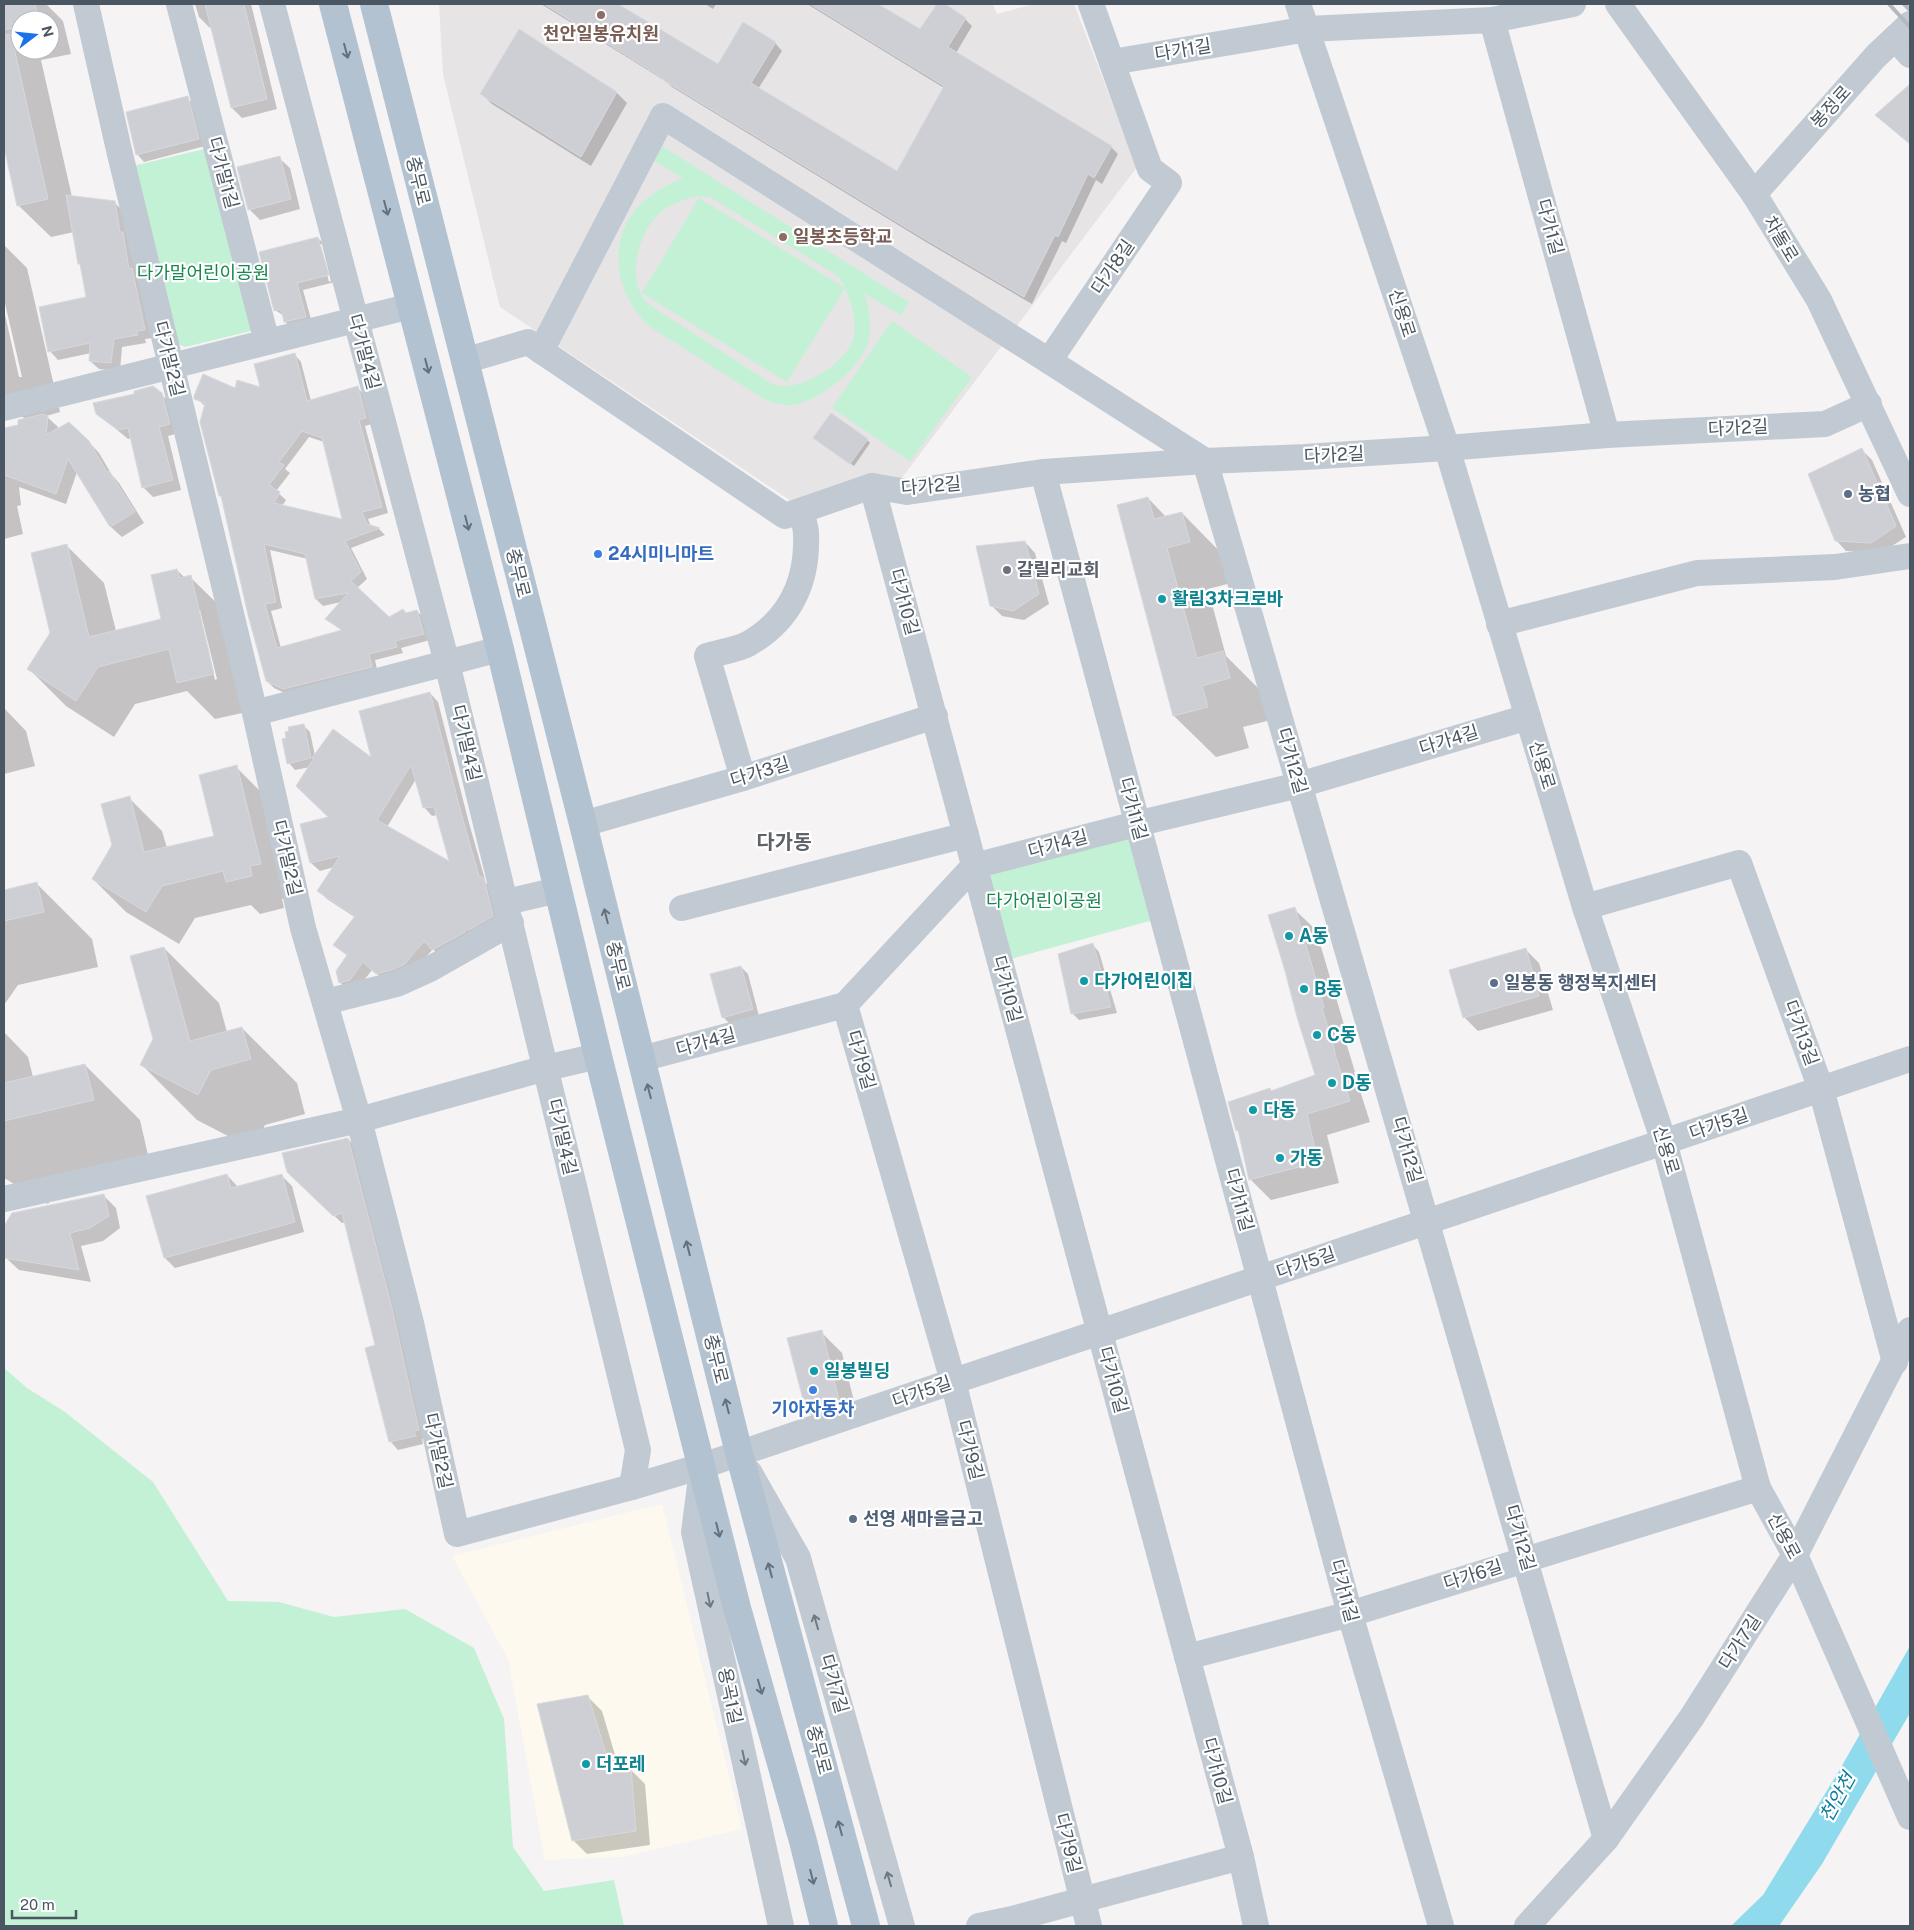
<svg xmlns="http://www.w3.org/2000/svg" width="1914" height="1930" font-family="'Public Sans','Noto Sans KR',sans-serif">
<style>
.commercial{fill:#fdf9ef}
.education{fill:#e6e4e5}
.green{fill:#c3f1d5;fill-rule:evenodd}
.water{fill:#90daee}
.shadow{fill:#0003;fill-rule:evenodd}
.building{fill:#cdcfd5;stroke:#d7d9de;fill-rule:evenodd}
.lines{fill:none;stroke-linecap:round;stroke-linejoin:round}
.minor{stroke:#c1cad2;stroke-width:26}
.major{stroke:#b3c2d1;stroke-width:28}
.rail{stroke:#b5b8bd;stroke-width:4}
.oneway{stroke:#64717d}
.oneway2{stroke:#6e7983}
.education-dot{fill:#8d6e63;stroke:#fff;stroke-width:2}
.service-dot{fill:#5c6f8a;stroke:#fff;stroke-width:2}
.shop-dot{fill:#3f7fe0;stroke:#fff;stroke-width:2}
.worship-dot{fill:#6b7280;stroke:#fff;stroke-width:2}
.culture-dot{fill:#0f9aa8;stroke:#fff;stroke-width:2}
.labels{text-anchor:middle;stroke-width:4.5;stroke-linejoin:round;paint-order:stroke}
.education-label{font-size:18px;font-weight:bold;fill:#785e54;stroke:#fff}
.street-label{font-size:18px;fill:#4a5661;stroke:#fff}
.park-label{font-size:18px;fill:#17864f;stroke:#fff}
.service-label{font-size:18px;font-weight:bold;fill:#4e5e75;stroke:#fff;text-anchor:start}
.shop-label{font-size:18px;font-weight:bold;fill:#366cbe;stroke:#fff;text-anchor:start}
.worship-label{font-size:18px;font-weight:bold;fill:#5b616d;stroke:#fff;text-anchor:start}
.culture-label{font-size:18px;font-weight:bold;fill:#0d838f;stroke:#fff;text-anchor:start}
.water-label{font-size:19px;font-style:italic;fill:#0c7c9b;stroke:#fff}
.quarter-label{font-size:20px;font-weight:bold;fill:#5f6368;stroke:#fff}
</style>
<rect width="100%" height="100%" fill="#f5f3f3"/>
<polygon class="commercial" points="662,1504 742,1829 622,1857 545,1860 508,1659 452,1556"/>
<polygon class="education" points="439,4 993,4 997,14 1034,4 1074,4 1137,167 901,479 791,501 500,307 443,74"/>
<g class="green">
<path d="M662 146 909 302 901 315 864 293C869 306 872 329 868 342 861 368 822 398 797 404 786 407 775 403 764 399L650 327C617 297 605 243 638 207 650 194 666 185 683 178L653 160ZM698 196 710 197 838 276C849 291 860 324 852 342 842 366 797 394 772 384L657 310C651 306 644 301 641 294 628 269 641 228 662 211 673 203 684 199 698 196Z"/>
<polygon points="213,147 255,330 185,347 177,343 133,166"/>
<polygon points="699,198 845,288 787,382 642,293"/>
<polygon points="892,321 972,377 910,461 832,408"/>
<polygon points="1120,834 1135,842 1157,919 1007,960 984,882 992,866"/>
<polygon points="4,1368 27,1388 65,1412 153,1482 228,1601 279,1602 334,1617 405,1609 474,1648 504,1719 513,1847 544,1891 614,1880 624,1926 4,1926"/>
</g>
<polygon class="water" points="1910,1646 1910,1713 1822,1864 1779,1926 1731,1926 1763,1895 1839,1771"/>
<g class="shadow">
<path d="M4 4H46L63 21 71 54 41 60 72 197 114 202 123 211 153 338 145 339 146 343 122 347 120 371 99 369 90 361 91 353 58 360 50 351 87 298 74 232 51 237 18 205 4 141ZM20 20H50V50H20Z"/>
<polygon points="195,4 251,4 277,109 242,118 232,108 212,27 210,28 199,17"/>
<polygon points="541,4 616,4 719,65 775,43 782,51 758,89 898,172 944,88 807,4 876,4 921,30 939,4 943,4 965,19 972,26 956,53 1111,147 1118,154 1102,184 1096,180 1066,243 1062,241 1032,304 926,242 672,87 667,82"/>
<polygon points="705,4 716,4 713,9"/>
<polygon points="1910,86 1910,144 1877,116"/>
<polygon points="617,93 627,103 591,166 492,104 482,94"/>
<polygon points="187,98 195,105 205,146 144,162 137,154"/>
<polygon points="279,158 290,168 300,209 260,220 249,209"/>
<path d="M318 238 325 245 335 282 303 290 312 323 292 328 285 322 284 316 275 310ZM319 244H322L331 281 329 282Z"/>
<polygon points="4,245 27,268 60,412 46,416 58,427 57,430 88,441 99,453 112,475 119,483 144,523 122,537 111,527 77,472 66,504 19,487 21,505 17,506 23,534 4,539 4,429 19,426 25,419 4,398 4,310 19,377 22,377 4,299"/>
<path d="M295 355 301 362 311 401 358 388 364 395 372 424 365 426 388 513 368 519 371 527 379 529 385 535 351 548 367 579 357 588 389 618 417 611 424 618 430 640 401 648 403 653 375 660 378 674 291 696 274 688 267 681 205 406 196 398 236 389H262ZM309 437 324 442 344 520 282 506 286 500 276 491 290 473 285 469ZM270 550 308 559 316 599 323 606 341 602 326 618 342 631 281 648 271 611 282 608Z"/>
<polygon points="161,394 171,404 179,433 168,436 181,490 153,497 143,487 132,438 128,439 97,413"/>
<polygon points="867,440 870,443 854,466 818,441"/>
<polygon points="1862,450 1872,460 1906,537 1881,553 1846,551 1836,540"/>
<polygon points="1148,498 1166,517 1182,513 1223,555 1231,583 1208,589 1226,656 1264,694 1271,720 1243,727 1249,748 1216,757 1174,716"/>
<polygon points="1025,542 1035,553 1049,604 1024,620 1002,616 991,605"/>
<path d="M67 546 104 583 116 631 163 620 177 570 185 578 190 577 228 614 251 711 215 719 187 691 135 704 114 737 66 706 29 669 52 634ZM198 610H200L217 679 215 680Z"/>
<path d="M430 693 438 702 469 823 486 883 492 888 501 924 442 958 433 949 413 972 386 981 372 970 358 988 348 991 340 982 348 956 335 945 356 918 327 899 319 891 334 867 320 871 311 863 330 818 310 767 295 770 289 763 303 725 310 732 315 756 373 760ZM416 779 424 807 432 816 437 815 451 864 387 827Z"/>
<polygon points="4,708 26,731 35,766 4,774"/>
<polygon points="236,767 269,800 293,897 282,899 284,908 260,914 251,905 195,918 179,944 126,912 93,879 114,846 129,798 162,831 167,848 216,837"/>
<polygon points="37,884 92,939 98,967 18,985 4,1005 4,891"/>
<polygon points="1294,909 1316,930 1345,1028 1342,1029 1355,1072 1354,1072 1370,1122 1327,1135 1339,1183 1271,1200 1250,1179 1240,1134 1237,1130 1270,1090 1272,1092 1316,1076"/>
<polygon points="1093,945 1099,952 1117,1013 1079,1020 1072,1013"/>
<polygon points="164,948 219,1003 227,1032 242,1028 297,1083 305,1114 265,1125 253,1149 197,1120 142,1065 154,1039"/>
<polygon points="1525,949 1539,963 1553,1010 1478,1031 1464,1017"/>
<polygon points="741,967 748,974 759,1016 730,1024 723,1017"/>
<polygon points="4,1032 28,1057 33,1077 85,1065 140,1120 148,1155 66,1174 48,1204 4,1178"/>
<polygon points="348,1139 356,1147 426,1438 422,1439 423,1444 398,1450 390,1441 377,1346 346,1222 342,1223 296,1180"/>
<polygon points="227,1175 238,1187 281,1175 292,1186 304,1232 175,1268 165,1258"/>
<polygon points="103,1195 116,1208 120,1228 103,1241 81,1246 91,1282 19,1270 6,1258 4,1250 4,1228 13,1214"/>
<polygon points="821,1332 842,1353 860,1425 829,1432 807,1411 789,1338"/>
<polygon points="588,1697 602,1711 618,1765 630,1769 645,1784 650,1845 587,1854 573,1840"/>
</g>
<g class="building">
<polygon points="4,4 35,4 39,20 20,20 20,26 4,30"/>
<polygon points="205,4 244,4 267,99 231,108"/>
<polygon points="544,4 618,4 718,64 743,22 776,42 751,83 897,171 944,86 810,4 878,4 920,29 937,4 945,4 966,18 948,47 1112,146 1094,178 1088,174 1058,237 1055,235 1024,297 918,235 663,80 664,79"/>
<polygon points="519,29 617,92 581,157 480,94"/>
<polygon points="11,34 48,199 17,206 4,147 4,35"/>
<polygon points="1910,84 1910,144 1875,115"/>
<polygon points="188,96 199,139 136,155 126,112"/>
<polygon points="280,156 291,199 248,210 237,167"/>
<polygon points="66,195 115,201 120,232 123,232 129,269 132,268 145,330 137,331 138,335 114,339 111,363 89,361 90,343 48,352 39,307 86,297 80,264 78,264"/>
<polygon points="318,237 329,275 297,283 306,317 284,322 281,309 274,311 259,252"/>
<path d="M295 353 307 401 358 386 366 418 359 420 382 507 362 512 367 524 380 528 345 541 361 572 351 581 389 617 403 609 406 613 417 610 424 634 395 641 397 647 369 654 372 667 283 689 266 681 248 615 221 496H219L200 422 205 403 194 399V396L203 374 235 388 237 380 260 387 254 364ZM302 431 322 438 342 519 274 503 280 492 269 485 284 465 279 462ZM264 544 305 554 315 599 348 593 325 619 342 630 277 648 265 604 276 602Z"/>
<polygon points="153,386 162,393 170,424 159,427 173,480 142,488 128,428 118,430 96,414 93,403 134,394 134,391"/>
<polygon points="831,413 868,439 850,464 813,438"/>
<polygon points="43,414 48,416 46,435 69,422 89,441 107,472 109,471 135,512 110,527 68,459 56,494 4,475 4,428 18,425 18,420"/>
<polygon points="1862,448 1896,526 1871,543 1835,541 1808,474"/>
<polygon points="1148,497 1154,519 1182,512 1190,542 1167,548 1197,658 1223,651 1230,678 1202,686 1208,707 1173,716 1117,505"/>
<polygon points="1025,541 1039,594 1013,611 990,606 976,546"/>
<polygon points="67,544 89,637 161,619 151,575 177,569 180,578 191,575 214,674 177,683 169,649 98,667 76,701 27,669 50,633 31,553"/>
<path d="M430 692 461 813 479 876 484 878 493 916 469 930 466 929 465 932 432 950 424 941 405 964 392 970 376 974 363 962 350 980 339 983 336 971 347 955 333 945 355 916 317 891 340 856 310 863 300 824 328 817 296 786 314 758H312L333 729 371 757 359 711ZM411 765 423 808 434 807 449 861 377 820Z"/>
<polygon points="304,724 311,758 287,764 282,739 286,738 285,732 289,731 288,727"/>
<polygon points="237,765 261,864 250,866 252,876 226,882 223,871 162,886 146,912 92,879 112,845 101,804 130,796 144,852 214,836 199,775"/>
<polygon points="37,882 44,912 4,921 4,890"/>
<polygon points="1295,907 1324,1007 1322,1008 1335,1051 1334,1051 1350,1101 1307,1114 1318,1162 1249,1180 1238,1130 1236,1131 1228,1102 1270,1088 1271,1091 1315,1075 1297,1017 1285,971 1268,915"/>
<polygon points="1093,943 1111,1007 1071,1014 1058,954"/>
<polygon points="164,947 190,1041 242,1027 251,1059 211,1070 198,1095 140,1065 153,1039 130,956"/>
<polygon points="1526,948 1539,996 1463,1018 1449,970"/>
<polygon points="741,966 753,1009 722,1018 710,974"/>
<polygon points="85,1064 94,1100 4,1121 4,1083"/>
<polygon points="348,1138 392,1308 419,1430 414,1431 416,1436 389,1442 365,1348 375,1345 342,1213 333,1216 287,1172 282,1153"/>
<polygon points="227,1174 231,1188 282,1174 295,1222 164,1258 146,1196"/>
<polygon points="104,1194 109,1216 90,1228 70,1233 79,1270 4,1258 4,1226 12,1213"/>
<polygon points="822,1330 840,1404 806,1411 787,1338"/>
<polygon points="588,1695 608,1760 631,1768 636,1831 572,1841 537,1704"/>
</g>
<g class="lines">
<g class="minor">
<polyline points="86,4 119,150 255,713 303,928 359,1120 411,1323 457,1534 632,1487 702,1466 1910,1059"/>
<polyline points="179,4 267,342"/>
<polyline points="272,4 447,663 638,1450 632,1487"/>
<polyline points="1091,4 1150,169 1169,183 1049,361 1205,461 1606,1839"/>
<polyline points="1298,4 1447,448 1585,907 1664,1142 1758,1488 1795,1555 1910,1817"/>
<polyline points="1618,4 1754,194 1819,300 1910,494"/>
<polyline points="1492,20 1607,435"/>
<polyline points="1895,38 1910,55"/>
<polyline points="1112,62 1308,29 1492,20 1573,4"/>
<polyline points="1754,194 1876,56 1910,24"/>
<polyline points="541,351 663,116 1049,361"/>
<polyline points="464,361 528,342 785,516 872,486 907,492 1043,472 1205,461 1305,457 1447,448 1607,435 1825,424 1869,404"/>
<polyline points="4,408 411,306"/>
<polyline points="1043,472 1350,1614 1441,1926"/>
<polyline points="872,486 1241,1857 1256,1926"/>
<polyline points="1499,624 1697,573 1835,567 1910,556"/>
<polyline points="255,713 500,649"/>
<path d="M743 778 707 656C720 652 736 650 748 644 790 620 808 582 806 534 806 527 803 519 801 512"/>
<polyline points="583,824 743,778 935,716"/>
<polyline points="506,902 558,890"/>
<polyline points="1585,907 1739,863 1821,1089 1895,1362"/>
<polyline points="682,908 966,835"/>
<polyline points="325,1002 397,984 430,969 511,923"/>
<polyline points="845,1005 953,1381 1089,1926"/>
<polyline points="641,1059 845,1005 974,866 1136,824 1299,785 1528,717"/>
<polyline points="4,1199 359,1120 546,1068 598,1056"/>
<polyline points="702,1471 694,1532 781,1926"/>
<polyline points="749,1472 798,1558 902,1926"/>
<polyline points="1187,1657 1350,1614 1758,1488"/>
<polyline points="979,1926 1012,1919 1241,1857"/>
<polyline points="1527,1926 1606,1839 1692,1717 1795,1555 1910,1330"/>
</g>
<g class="major">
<polyline points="333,4 500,649 598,1056 737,1608 803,1841 824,1926"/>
<polyline points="374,4 583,824 739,1453 866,1926"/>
</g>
<g class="rail">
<polyline points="1889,4 1910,27"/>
<polyline points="1904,4 1910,10"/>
</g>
</g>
<defs><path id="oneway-shaft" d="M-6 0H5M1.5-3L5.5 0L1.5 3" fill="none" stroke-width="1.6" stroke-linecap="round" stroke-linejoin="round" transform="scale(1.25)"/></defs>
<g class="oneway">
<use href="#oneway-shaft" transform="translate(346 51) rotate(75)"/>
<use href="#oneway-shaft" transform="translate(386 208) rotate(75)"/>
<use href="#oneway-shaft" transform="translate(427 366) rotate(76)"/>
<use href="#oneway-shaft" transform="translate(467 523) rotate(76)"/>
<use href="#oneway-shaft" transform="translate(606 916) rotate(-104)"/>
<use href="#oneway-shaft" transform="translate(649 1091) rotate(-104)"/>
<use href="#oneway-shaft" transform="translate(688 1248) rotate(-104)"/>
<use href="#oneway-shaft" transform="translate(727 1406) rotate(-104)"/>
<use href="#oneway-shaft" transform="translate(718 1530) rotate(76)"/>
<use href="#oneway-shaft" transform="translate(770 1570) rotate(-105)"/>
<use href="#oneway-shaft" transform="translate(760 1687) rotate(74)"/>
<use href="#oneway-shaft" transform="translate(840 1828) rotate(-105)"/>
<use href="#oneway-shaft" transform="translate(812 1877) rotate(76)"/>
</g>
<g class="oneway2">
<use href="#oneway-shaft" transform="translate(709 1600) rotate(78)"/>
<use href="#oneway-shaft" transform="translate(816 1622) rotate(-106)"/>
<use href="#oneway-shaft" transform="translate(744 1758) rotate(78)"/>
<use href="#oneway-shaft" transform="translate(889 1879) rotate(-106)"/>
</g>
<g class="education-dot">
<circle cx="601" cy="15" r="5"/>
<circle cx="783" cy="237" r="5"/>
</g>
<g class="service-dot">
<circle cx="1848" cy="494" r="5"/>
<circle cx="1494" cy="983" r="5"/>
<circle cx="853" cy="1519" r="5"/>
</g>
<g class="shop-dot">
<circle cx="598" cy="554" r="5"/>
<circle cx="813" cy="1390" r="5"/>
</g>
<circle class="worship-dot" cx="1007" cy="570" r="5"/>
<g class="culture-dot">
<circle cx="1162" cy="599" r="5"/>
<circle cx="1289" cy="936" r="5"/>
<circle cx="1084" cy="981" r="5"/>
<circle cx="1304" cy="989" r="5"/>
<circle cx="1317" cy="1035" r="5"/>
<circle cx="1332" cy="1083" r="5"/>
<circle cx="1253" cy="1110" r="5"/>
<circle cx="1280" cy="1158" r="5"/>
<circle cx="814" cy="1371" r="5"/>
<circle cx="586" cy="1764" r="5"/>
</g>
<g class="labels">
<g class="education-label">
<text x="601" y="40">천안일봉유치원</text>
<text x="793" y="243" text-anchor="start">일봉초등학교</text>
</g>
<g class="street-label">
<text transform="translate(1183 50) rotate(-9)" y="6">다가1길</text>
<text transform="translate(1831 107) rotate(-48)" y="6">봉정로</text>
<text transform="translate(223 173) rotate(75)" y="6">다가말1길</text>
<text transform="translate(418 181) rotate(76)" y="6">충무로</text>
<text transform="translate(1550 227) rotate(75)" y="6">다가1길</text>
<text transform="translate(1781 239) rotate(59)" y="6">차돌로</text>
<text transform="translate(1113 267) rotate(-56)" y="6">다가8길</text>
<text transform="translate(1402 313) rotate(72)" y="6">신용로</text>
<text transform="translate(364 352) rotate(75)" y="6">다가말4길</text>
<text transform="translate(169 359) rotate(76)" y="6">다가말2길</text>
<text transform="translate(1738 428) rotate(-3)" y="6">다가2길</text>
<text transform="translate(1334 455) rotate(-3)" y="6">다가2길</text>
<text transform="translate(931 486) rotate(-5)" y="6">다가2길</text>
<text transform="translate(518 573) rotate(76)" y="6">충무로</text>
<text transform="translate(904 602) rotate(75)" y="6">다가10길</text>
<text transform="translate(1449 740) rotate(-17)" y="6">다가4길</text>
<text transform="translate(466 743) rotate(77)" y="6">다가말4길</text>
<text transform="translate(1292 761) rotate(74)" y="6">다가12길</text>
<text transform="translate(1542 765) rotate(73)" y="6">신용로</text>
<text transform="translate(760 772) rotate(-17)" y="6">다가3길</text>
<text transform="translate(1133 809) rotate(75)" y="6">다가11길</text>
<text transform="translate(1058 844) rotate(-15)" y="6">다가4길</text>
<text transform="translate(287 858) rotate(77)" y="6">다가말2길</text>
<text transform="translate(618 966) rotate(76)" y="6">충무로</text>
<text transform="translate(1007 989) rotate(75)" y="6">다가10길</text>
<text transform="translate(1801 1033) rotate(70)" y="6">다가13길</text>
<text transform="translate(706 1042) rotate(-15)" y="6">다가4길</text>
<text transform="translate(861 1060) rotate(74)" y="6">다가9길</text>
<text transform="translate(1719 1124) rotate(-19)" y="6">다가5길</text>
<text transform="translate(562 1137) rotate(77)" y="6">다가말4길</text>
<text transform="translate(1407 1150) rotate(74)" y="6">다가12길</text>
<text transform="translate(1666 1150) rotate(73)" y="6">신용로</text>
<text transform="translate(1239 1200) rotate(75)" y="6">다가11길</text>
<text transform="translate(1306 1263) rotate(-19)" y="6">다가5길</text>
<text transform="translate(716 1359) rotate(76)" y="6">충무로</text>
<text transform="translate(1113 1380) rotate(75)" y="6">다가10길</text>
<text transform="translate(922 1392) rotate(-19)" y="6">다가5길</text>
<text transform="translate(970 1450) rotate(76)" y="6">다가9길</text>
<text transform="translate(438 1451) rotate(78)" y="6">다가말2길</text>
<text transform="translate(1784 1536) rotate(62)" y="6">신용로</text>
<text transform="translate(1520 1538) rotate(74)" y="6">다가12길</text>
<text transform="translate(1473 1575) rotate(-18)" y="6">다가6길</text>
<text transform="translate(1344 1591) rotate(75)" y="6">다가11길</text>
<text transform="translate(1740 1642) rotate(-57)" y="6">다가7길</text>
<text transform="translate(834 1684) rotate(74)" y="6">다가7길</text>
<text transform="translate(730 1696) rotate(78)" y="6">용곡1길</text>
<text transform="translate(819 1750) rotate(75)" y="6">충무로</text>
<text transform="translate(1217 1771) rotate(75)" y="6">다가10길</text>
<text transform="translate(1068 1843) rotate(76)" y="6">다가9길</text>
</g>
<g class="park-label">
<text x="203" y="279">다가말어린이공원</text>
<text x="1044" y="907">다가어린이공원</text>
</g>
<g class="service-label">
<text x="1858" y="500">농협</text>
<text x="1504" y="989">일봉동 행정복지센터</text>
<text x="863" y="1525">선영 새마을금고</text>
</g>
<g class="shop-label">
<text x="608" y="560">24시미니마트</text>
<text x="813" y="1415" text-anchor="middle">기아자동차</text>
</g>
<g class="worship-label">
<text x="1017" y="576">갈릴리교회</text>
</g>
<g class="culture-label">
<text x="1172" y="605">활림3차크로바</text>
<text x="1299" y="942">A동</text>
<text x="1094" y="987">다가어린이집</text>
<text x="1314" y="995">B동</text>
<text x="1327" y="1041">C동</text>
<text x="1342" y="1089">D동</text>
<text x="1263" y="1116">다동</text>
<text x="1290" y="1164">가동</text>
<text x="824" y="1377">일봉빌딩</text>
<text x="596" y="1770">더포레</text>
</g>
<g class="water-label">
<text transform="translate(1837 1797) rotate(-61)" y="7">천안천</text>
</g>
<g class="quarter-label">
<text x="784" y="849">다가동</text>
</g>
</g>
<rect width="1914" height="1930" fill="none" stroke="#4a5661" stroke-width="10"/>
<g transform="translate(35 35) rotate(74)"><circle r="24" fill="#ffffff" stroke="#b7bbc0"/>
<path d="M0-4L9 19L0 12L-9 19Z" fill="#1a73e8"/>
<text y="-8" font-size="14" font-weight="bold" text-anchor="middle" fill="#4a5661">N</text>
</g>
<path d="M12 1910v8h64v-8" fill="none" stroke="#4a5661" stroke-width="2.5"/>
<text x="20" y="1910" font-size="15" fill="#4a5661" stroke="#ffffff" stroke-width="4" paint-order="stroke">20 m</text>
</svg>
